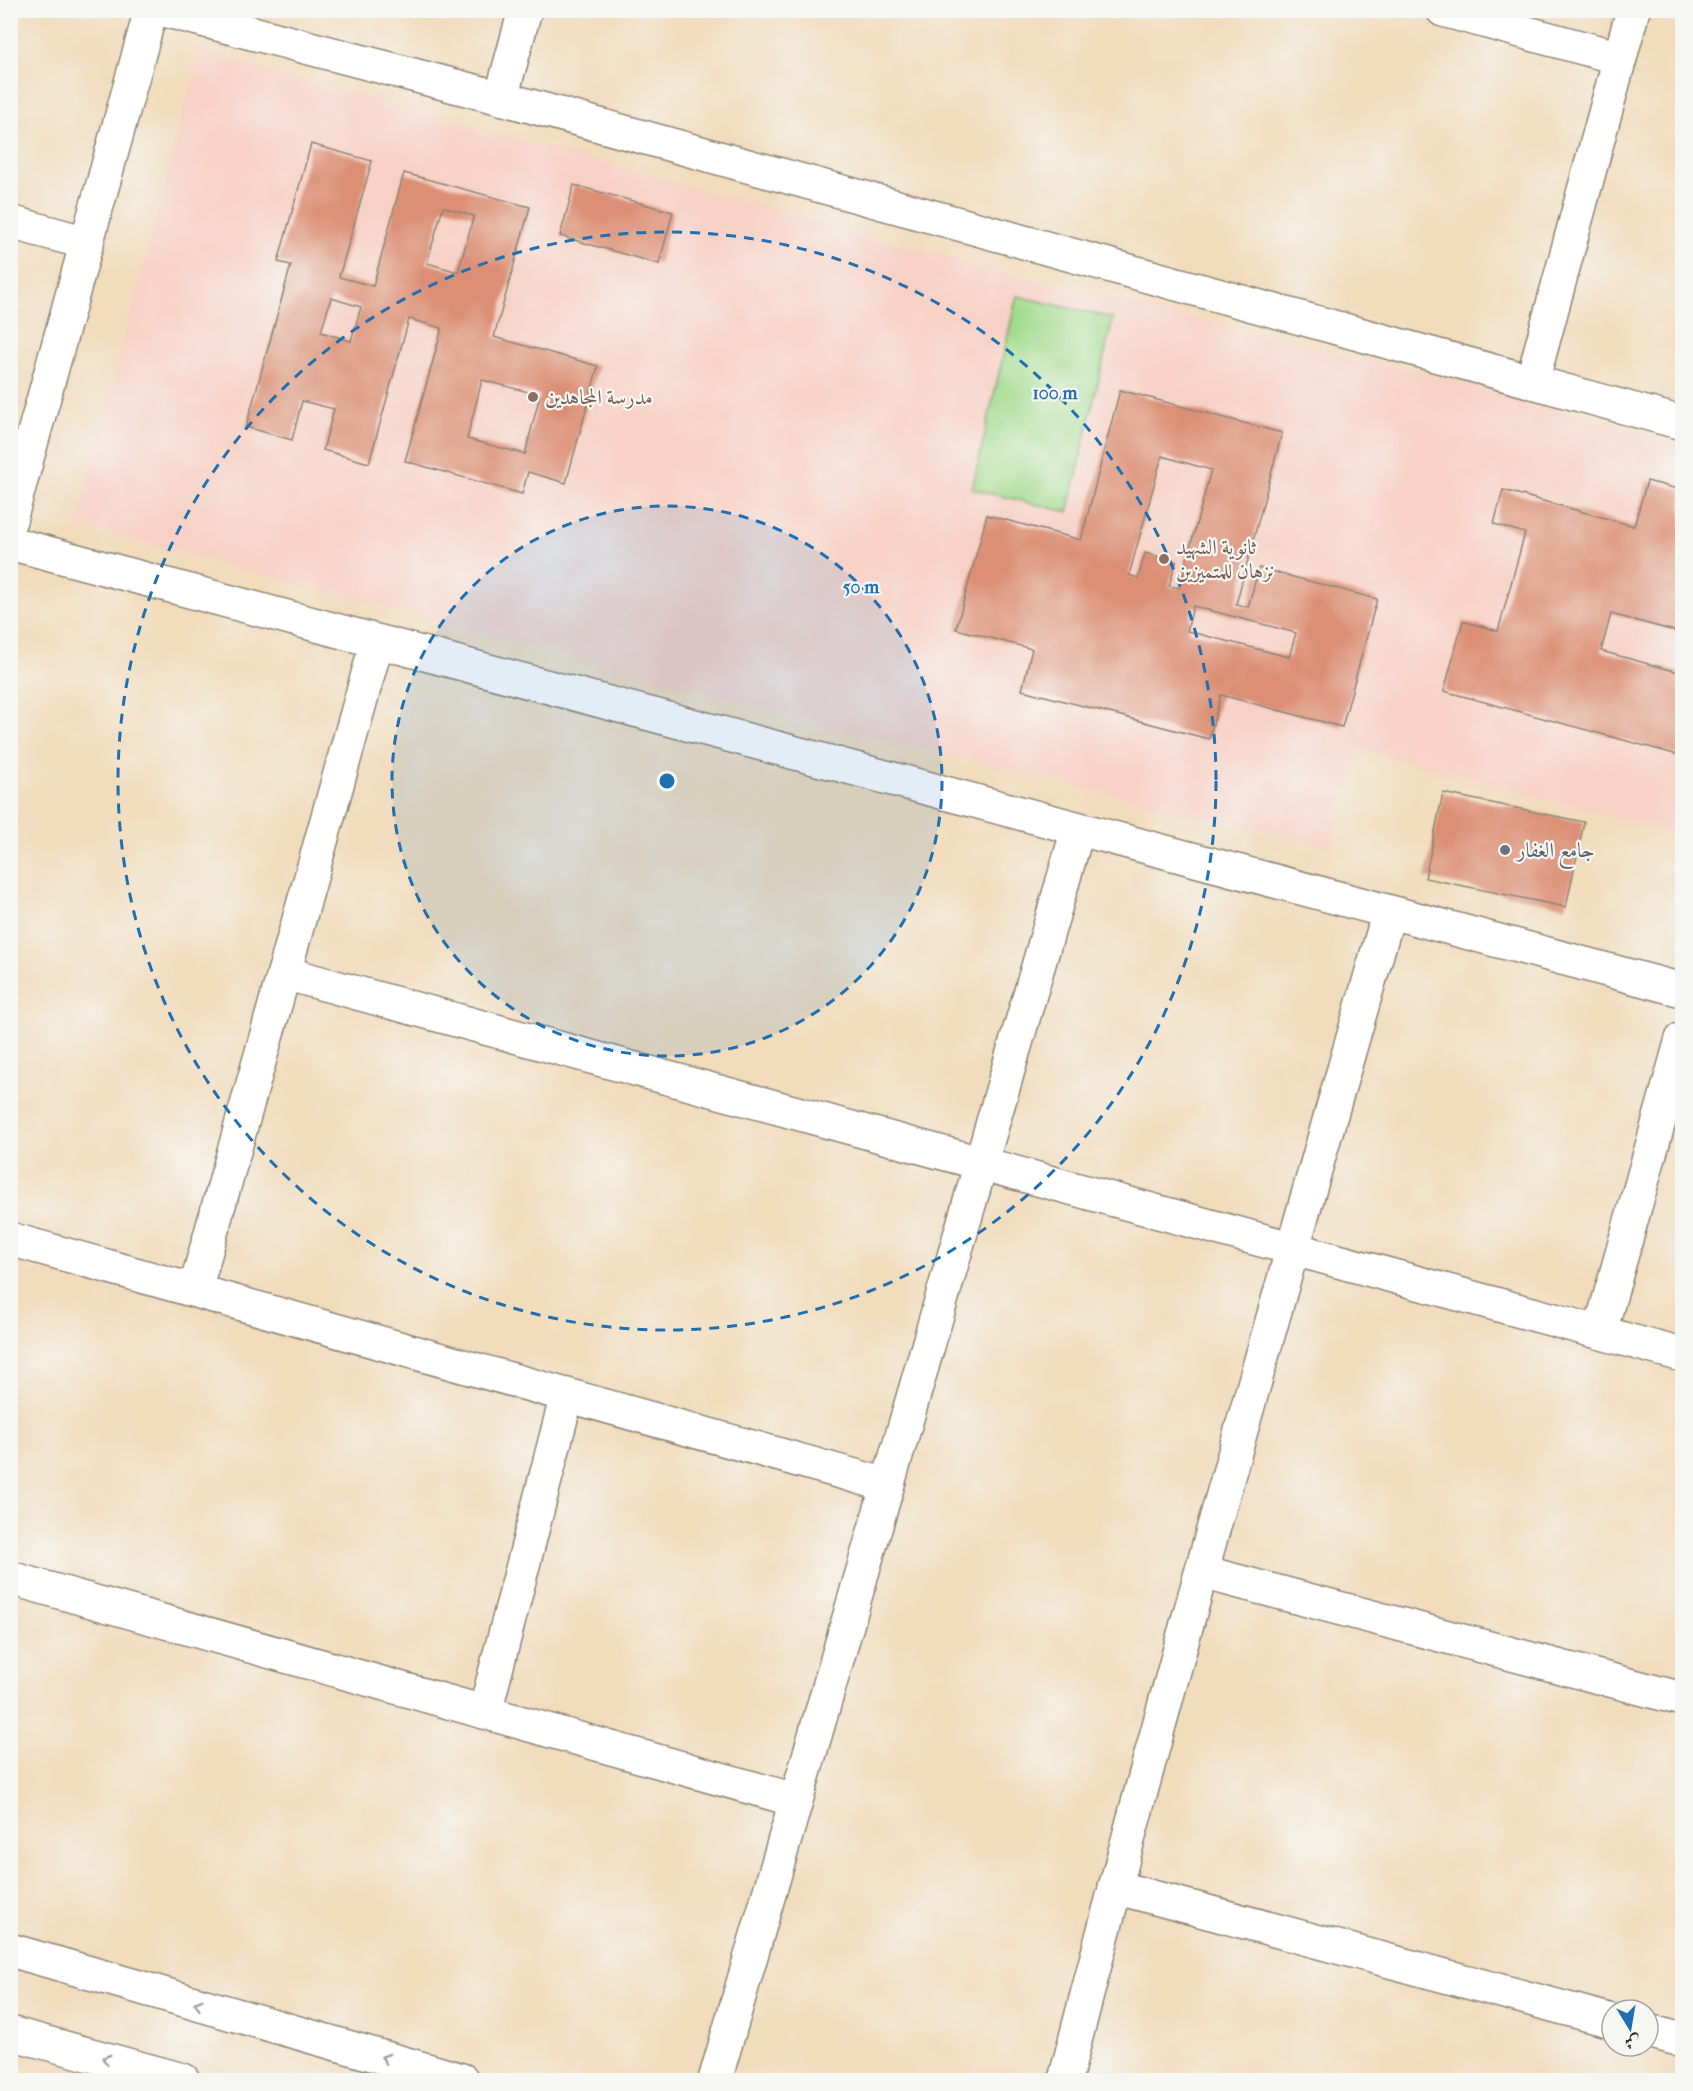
<svg xmlns="http://www.w3.org/2000/svg" width="1693" height="2091" font-family="'IM FELL French Canon',Amiri,serif">
<style>
.built{fill:#f7d1c6}
.green{fill:#a2db8d;stroke:#66835c;stroke-width:1.5}
.building{fill:#dc8f75;fill-rule:evenodd}
.lines{fill:none;stroke-linecap:round;stroke-linejoin:round}
.minor-casing{stroke:#8e8474;stroke-width:36}
.major-casing{stroke:#8e8474;stroke-width:36}
.minor{stroke:#fff;stroke-width:33}
.major{stroke:#fff;stroke-width:33}
.oneway{stroke:#a0a0a0}
.ring{fill:none;stroke:#1f6fb2;stroke-width:3;stroke-dasharray:10 8}
.education-dot{fill:#8d6e63;stroke:#f6f6f2;stroke-width:2}
.worship-dot{fill:#6b7280;stroke:#f6f6f2;stroke-width:2}
.labels{text-anchor:middle;stroke-width:4.5;stroke-linejoin:round;paint-order:stroke}
.education-label{font-size:21px;fill:#785e54;stroke:#f6f6f2;text-anchor:start}
.worship-label{font-size:21px;fill:#5b616d;stroke:#f6f6f2;text-anchor:start}
.centre{fill:#1f6fb2;stroke:#f6f6f2;stroke-width:3}
.ring-label{font-size:18px;text-anchor:middle;font-weight:bold;fill:#1f6fb2;stroke:#f6f6f2;stroke-width:4.5;stroke-linejoin:round;paint-order:stroke}
</style>
<rect width="100%" height="100%" fill="#f6f6f2"/>
<filter id="ink" filterUnits="userSpaceOnUse"><feTurbulence type="fractalNoise" baseFrequency=".0167" numOctaves="2"/><feDisplacementMap in="SourceGraphic" scale="12" xChannelSelector="R" yChannelSelector="G"/><feConvolveMatrix kernelMatrix="1 2 1 2 8 2 1 2 1" color-interpolation-filters="sRGB"/></filter>
<filter id="wash" filterUnits="userSpaceOnUse"><feTurbulence type="fractalNoise" baseFrequency=".008" numOctaves="4" result="noise"/><feDisplacementMap in="SourceGraphic" scale="24" xChannelSelector="R" yChannelSelector="G"/><feGaussianBlur stdDeviation="1.35" result="paint"/><feColorMatrix in="noise" values="0 0 0 0 0 0 0 0 0 0 0 0 0 0 0 0 0 1.4 0 .05"/><feComposite in="paint" operator="in"/></filter>
<g filter="url(#wash)">
<rect width="100%" height="100%" fill="#f1dcbc"/>
<polygon class="built" points="199,52 991,269 1467,384 1682,445 1682,836 1360,748 1330,847 865,735 76,525"/>
<polygon class="green" points="1017,296 1113,318 1068,512 972,489"/>
<g id="blocks">
<g class="building">
<path d="M311 144 372 161 339 277 373 286 404 173 530 207 494 337 598 366 566 483 528 472 522 494 405 461 442 328 409 319 369 463 323 450 334 409 302 401 292 440 246 427 291 265 278 262ZM443 207 474 216 458 272 427 263ZM331 298 361 307 351 341 321 332ZM482 380 540 395 525 454 467 439Z"/>
<polygon points="574,185 673,212 659,264 560,236"/>
<path d="M1120 390 1282 433 1236 604 1248 607 1259 568 1377 599 1342 727 1221 695 1209 739 1022 690 1032 649 956 629 987 515 1081 540ZM1162 456 1211 470 1179 588 1169 586 1176 562 1145 553 1138 578 1129 575ZM1193 606 1296 633 1289 657 1187 631Z"/>
<polygon points="1647,481 1682,490 1682,633 1611,614 1601,651 1682,673 1682,756 1444,691 1463,621 1498,631 1525,533 1494,524 1503,490 1634,526"/>
<polygon points="1443,793 1584,822 1566,907 1425,878"/>
</g>
</g>
</g>
<g filter="url(#ink)">
<use href="#blocks" fill-opacity="0" stroke="#8e8474" stroke-width="1.5"/>
<g class="lines">
<g class="minor-casing">
<g id="minor">
<polyline points="164,10 501,98 1682,423"/>
<polyline points="1443,10 1620,58"/>
<polyline points="501,98 525,10"/>
<polyline points="10,222 87,243"/>
<polyline points="1532,382 1633,10"/>
<polyline points="10,520 151,10"/>
<polyline points="10,543 1682,990"/>
<polyline points="284,973 1682,1355"/>
<polyline points="10,1239 887,1485"/>
<polyline points="195,1290 377,642"/>
<polyline points="1600,1332 1682,1039"/>
<polyline points="1202,1572 1682,1699"/>
<polyline points="10,1578 795,1800"/>
<polyline points="485,1712 567,1395"/>
<polyline points="1115,1887 1612,2021"/>
<polyline points="10,1950 462,2080"/>
<polyline points="1648,2031 1682,2040"/>
<polyline points="715,2080 1078,829"/>
<path d="M1065 2080C1165 1689 1278 1300 1389 912"/>
</g>
</g>
<g class="major-casing">
<polyline id="major" points="10,2033 183,2080"/>
</g>
<use href="#minor" class="minor"/>
<use href="#major" class="major"/>
</g>
<defs><path id="oneway-chevron" d="M-2-3.5L2.5 0L-2 3.5" fill="none" stroke-width="1.6" stroke-linecap="round" stroke-linejoin="round" transform="scale(1.5)"/></defs>
<g class="oneway">
<use href="#oneway-chevron" transform="translate(198 2004) rotate(-164)"/>
<use href="#oneway-chevron" transform="translate(385 2058) rotate(-164)"/>
<use href="#oneway-chevron" transform="translate(106 2059) rotate(-164)"/>
</g>
</g>
<circle cx="667" cy="781" r="275" fill="#1f6fb2" fill-opacity=".12"/>
<g class="ring">
<circle cx="667" cy="781" r="275"/>
<circle cx="667" cy="781" r="549"/>
</g>
<g class="education-dot">
<circle cx="533" cy="397" r="6"/>
<circle cx="1164" cy="559" r="6"/>
</g>
<circle class="worship-dot" cx="1505" cy="850" r="6"/>
<g class="labels">
<g class="education-label">
<text x="545" y="404">مدرسة المجاهدين</text>
<text x="1176" y="554">ثانوية الشهيد<tspan x="1176" dy="24">نزهان للمتميزين</tspan></text>
</g>
<g class="worship-label">
<text x="1517" y="857">جامع الغفار</text>
</g>
</g>
<circle cx="667" cy="781" r="9" class="centre"/>
<g class="ring-label">
<text x="1055" y="399">100 m</text>
<text x="861" y="593">50 m</text>
</g>
<rect width="1693" height="2091" fill="none" stroke="#f6f6f2" stroke-width="36"/>
<g transform="translate(1630 2028) rotate(169)"><circle r="28" fill="#f6f6f2" stroke="#a5a5a2" stroke-width="1.5"/>
<path d="M0-4.5L10 22L0 15L-10 22Z" fill="#1f6fb2"/>
<text y="-9" font-size="16" font-weight="bold" text-anchor="middle" fill="#2b2b2b">ش</text>
</g>
</svg>
